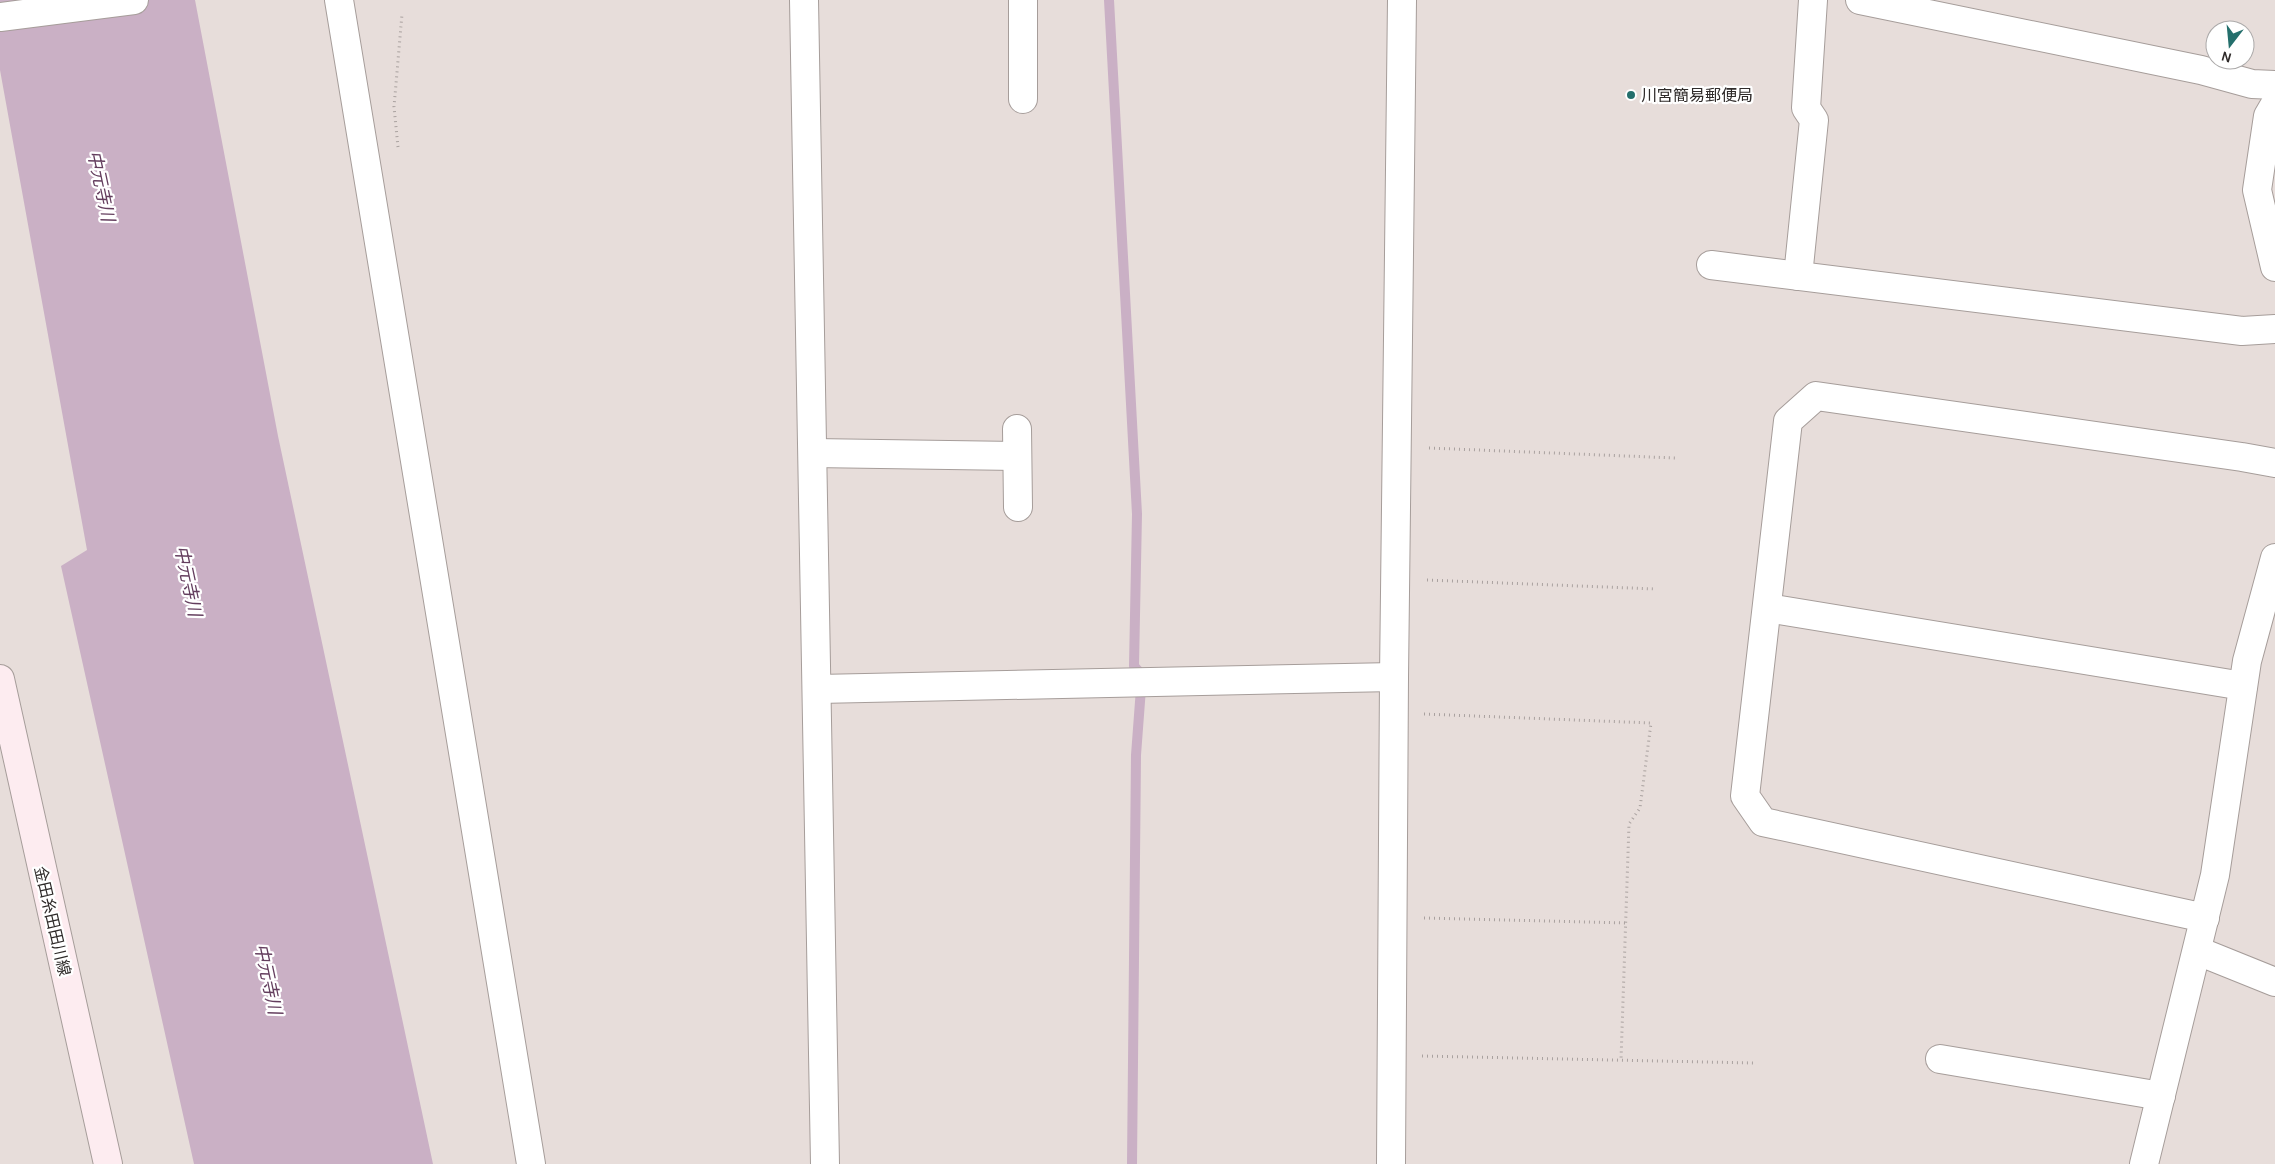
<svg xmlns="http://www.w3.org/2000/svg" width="2275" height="1164" font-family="Karla,'Noto Sans JP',sans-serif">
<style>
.water{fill:#cab0c5}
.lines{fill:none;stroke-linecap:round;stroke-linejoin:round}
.stream{stroke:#cab0c5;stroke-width:10}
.minor-casing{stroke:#a69d9a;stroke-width:30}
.tertiary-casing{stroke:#a69d9a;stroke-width:30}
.secondary-casing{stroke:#a69d9a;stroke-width:30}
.path{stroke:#a9a19f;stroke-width:3;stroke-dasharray:1 4;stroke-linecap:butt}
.minor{stroke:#fff;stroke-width:28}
.tertiary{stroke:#fff;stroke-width:28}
.secondary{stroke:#fdecf0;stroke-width:28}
.poi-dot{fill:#246f6c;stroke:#fff;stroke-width:2}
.labels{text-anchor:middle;stroke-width:4.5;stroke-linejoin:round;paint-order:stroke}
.poi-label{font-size:16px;fill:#2f2b2a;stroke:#fff;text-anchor:start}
.street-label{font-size:16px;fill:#2f2b2a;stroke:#fff}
.water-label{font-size:18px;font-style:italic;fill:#643e5e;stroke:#fff}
</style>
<rect width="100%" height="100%" fill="#e7ddda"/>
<polygon class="water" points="0,0 195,0 278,436 433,1164 194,1164 61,566 87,550 0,70"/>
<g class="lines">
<polyline class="stream" points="1109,0 1137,514 1134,666 1142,675 1136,755 1132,1164"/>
<g class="minor-casing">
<g id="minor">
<polyline points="339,0 531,1164"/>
<polyline points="804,0 825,1164"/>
<polyline points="1860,0 2201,70 2252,84 2275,85"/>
<polyline points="0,17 134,0"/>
<polyline points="1023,99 1023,0"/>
<polyline points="2275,104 2268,116 2257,190 2275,267"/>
<polyline points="1711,265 2242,331 2275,329"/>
<polyline points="1798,276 1814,120 1806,108 1813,0"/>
<polyline points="1017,429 1018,507"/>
<polyline points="813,453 1016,456"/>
<polyline points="1767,608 2243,686"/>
<polyline points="818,689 1394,677"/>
<polyline points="2205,918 1763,822 1745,796 1788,421 1816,396 2242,457 2275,463"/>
<polyline points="2198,951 2275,982"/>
<polyline points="1940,1059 2161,1096"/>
<polyline points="2144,1164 2215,875 2247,661 2275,558"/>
</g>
</g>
<g class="tertiary-casing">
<polyline id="tertiary" points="1391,1164 1394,677 1402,0"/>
</g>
<g class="secondary-casing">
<polyline id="secondary" points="0,679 108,1164"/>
</g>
<g class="path">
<polyline points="398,147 394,107 402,14"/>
<polyline points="1429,448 1675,458"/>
<polyline points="1427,580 1656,589"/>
<polyline points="1424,714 1651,723 1640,808 1629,824 1621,1060"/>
<polyline points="1424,918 1626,923"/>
<polyline points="1422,1056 1753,1063"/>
</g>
<use href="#minor" class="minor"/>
<use href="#tertiary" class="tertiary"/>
<use href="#secondary" class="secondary"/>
</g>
<circle class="poi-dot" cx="1631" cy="95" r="5"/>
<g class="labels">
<g class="poi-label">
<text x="1641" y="101">川宮簡易郵便局</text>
</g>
<g class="street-label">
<text transform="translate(53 921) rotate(77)" y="6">金田糸田田川線</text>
</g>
<g class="water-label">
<text transform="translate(101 186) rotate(78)" y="6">中元寺川</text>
<text transform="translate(188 581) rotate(78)" y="6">中元寺川</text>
<text transform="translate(268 979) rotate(78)" y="6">中元寺川</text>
</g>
</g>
<g transform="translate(2230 45) rotate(196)"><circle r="24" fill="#ffffff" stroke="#acaaaa"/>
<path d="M0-4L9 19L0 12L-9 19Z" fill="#246f6c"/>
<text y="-8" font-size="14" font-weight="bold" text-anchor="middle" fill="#2f2b2a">N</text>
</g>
</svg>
